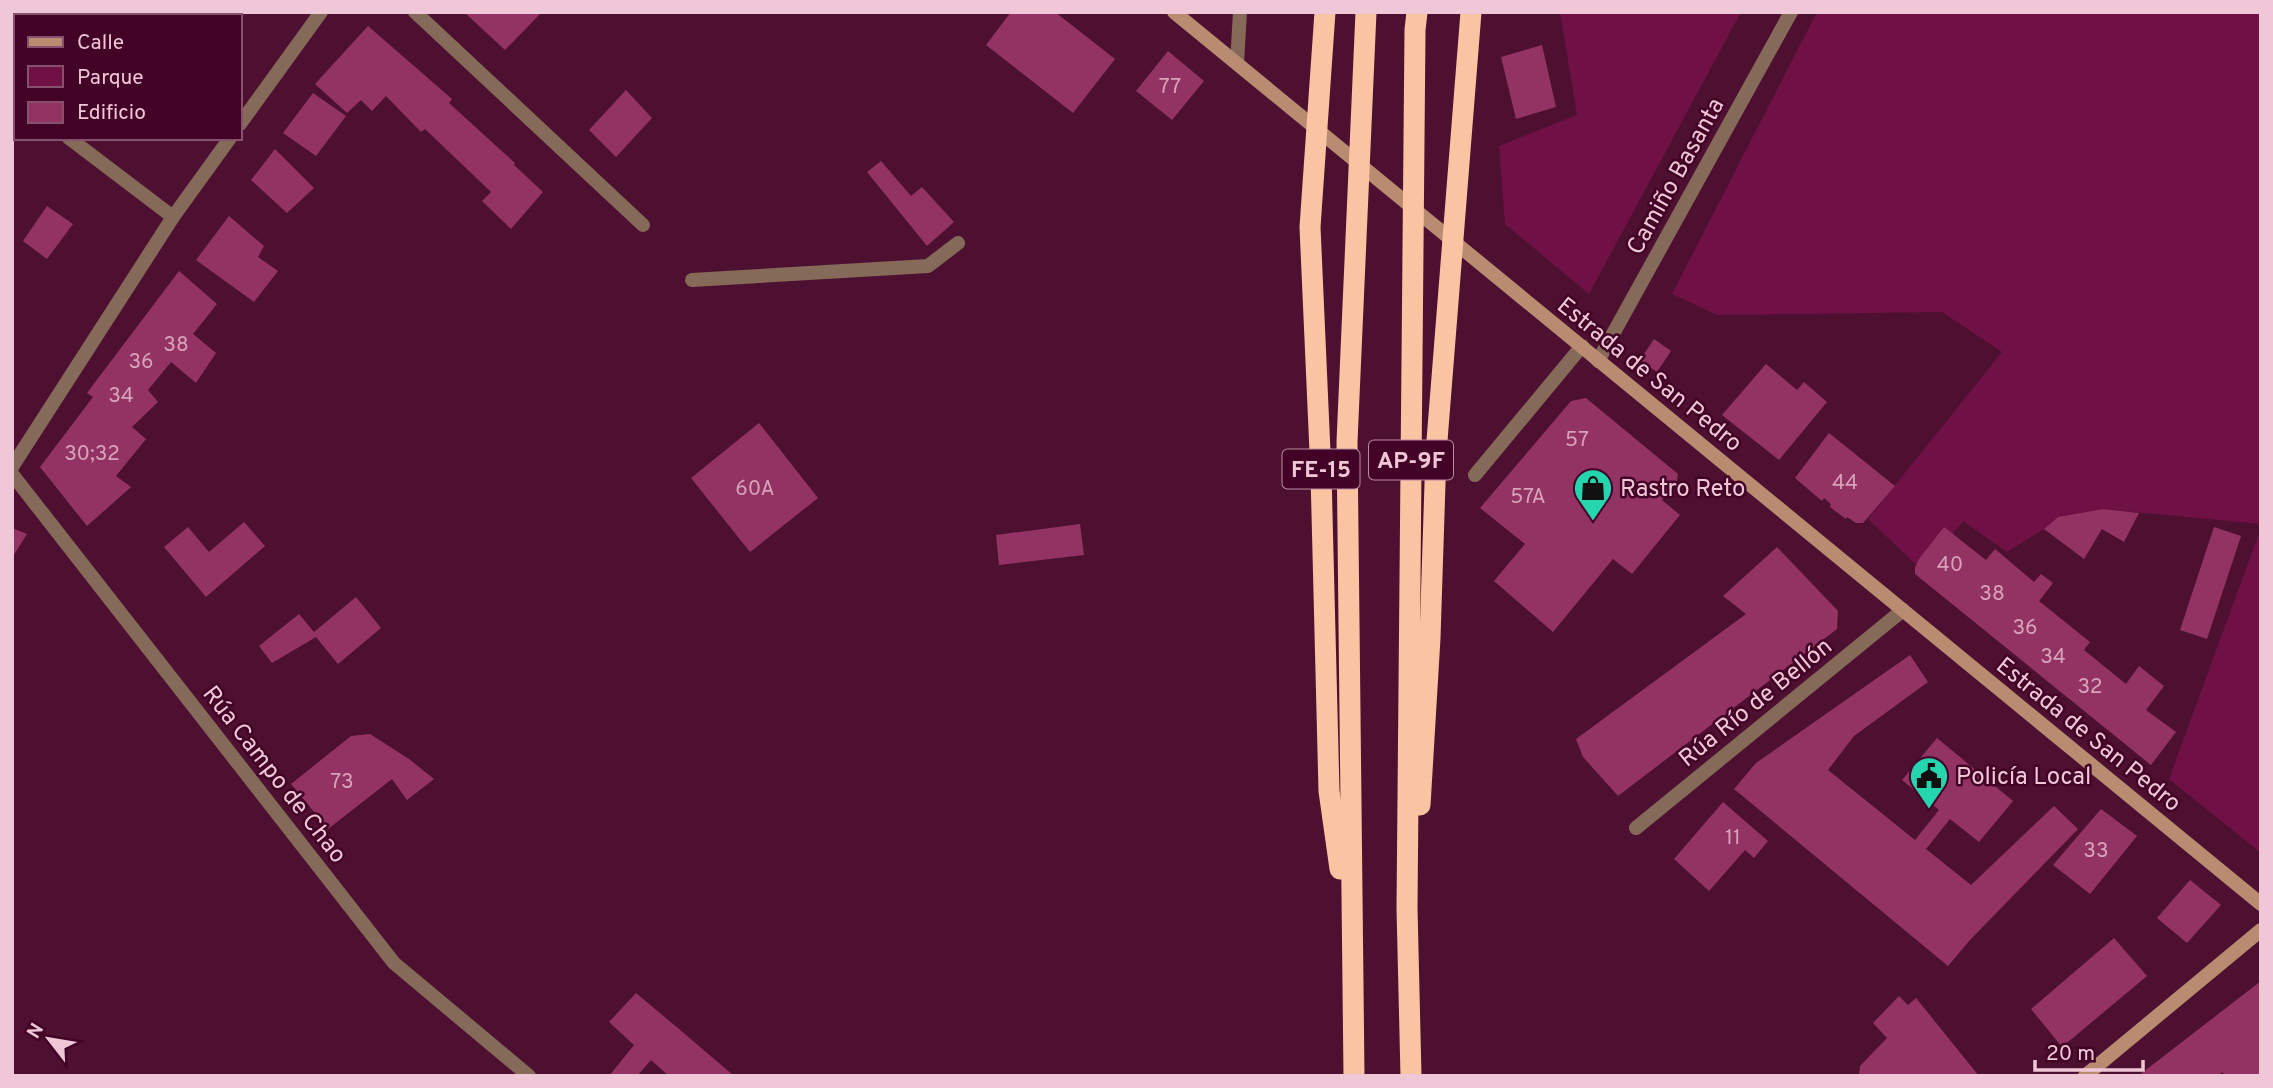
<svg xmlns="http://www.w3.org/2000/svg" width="2273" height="1088" font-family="Overpass,sans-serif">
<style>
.green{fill:#6f1145}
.building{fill:#933363}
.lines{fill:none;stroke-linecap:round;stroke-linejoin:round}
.lane{stroke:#866a59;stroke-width:14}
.street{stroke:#866a59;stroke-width:14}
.secondary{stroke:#b98c71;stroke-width:14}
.highway{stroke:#fac3a1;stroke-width:21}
.labels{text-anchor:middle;stroke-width:5;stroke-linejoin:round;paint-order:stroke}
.number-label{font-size:21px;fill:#d8a2ba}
.shield{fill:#420326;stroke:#bb8ca2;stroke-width:2}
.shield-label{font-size:23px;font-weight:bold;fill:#efc7d7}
.street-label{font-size:24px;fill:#efc7d7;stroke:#420326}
.poi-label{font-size:24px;fill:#efc7d7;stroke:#420326;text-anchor:start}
</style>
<rect width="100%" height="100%" fill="#4e1030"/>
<g class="green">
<polygon points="1560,12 1741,12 1589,294 1505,224 1499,146 1577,115"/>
<polygon points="1817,12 2261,12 2261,524 2103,509 2058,517 2044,529 2007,552 1963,521 1923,571 1868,519 2002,352 1942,312 1717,315 1672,294"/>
<polygon points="2261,528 2261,853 2169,779"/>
</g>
<g class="building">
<polygon points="464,12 542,12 505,50"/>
<polygon points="1011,12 1055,12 1115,59 1073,113 986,45"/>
<polygon points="368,26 452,99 449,103 515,163 514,165 543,192 511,229 482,201 491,192 425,129 421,132 386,96 372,111 361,100 347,113 315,84"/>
<polygon points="1542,45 1556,107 1516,119 1501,57"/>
<polygon points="1168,51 1204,81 1172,120 1136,91"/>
<polygon points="626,90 652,118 616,157 589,130"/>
<polygon points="313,93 346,116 316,156 283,133"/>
<polygon points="275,149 314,188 287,213 251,180"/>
<polygon points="881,161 911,196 922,187 954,222 927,246 867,172"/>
<polygon points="47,206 73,224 47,259 23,241"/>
<polygon points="229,216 264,246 258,257 278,271 254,302 196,260"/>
<polygon points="179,271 217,304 193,334 216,353 196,383 171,362 148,390 158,402 132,427 146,439 116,476 131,487 87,526 40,467 93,397 87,393"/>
<polygon points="1654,339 1671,351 1657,372 1640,360"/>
<polygon points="1766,364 1797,390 1804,382 1827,402 1779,460 1722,415"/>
<polygon points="1586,398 1678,474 1677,481 1662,500 1680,515 1632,574 1613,559 1553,632 1494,581 1525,544 1480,508 1571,401"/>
<polygon points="759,423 818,498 750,552 691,478"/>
<polygon points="1829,433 1895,486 1863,523 1856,523 1847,517 1846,519 1830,507 1831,504 1824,498 1822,501 1795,478"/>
<polygon points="2103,509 2139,513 2124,542 2102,529 2084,559 2044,529 2058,517"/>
<polygon points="244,522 265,546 206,597 164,547 188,527 209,552"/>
<polygon points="1080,524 1084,555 999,565 996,535"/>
<polygon points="1944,527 1986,560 1995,549 2034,582 2041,574 2053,583 2039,601 2090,642 2084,650 2126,684 2139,666 2164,686 2146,710 2176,732 2151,765 1915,574 1915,568 1919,559"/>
<polygon points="2214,527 2241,536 2207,639 2180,630"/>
<polygon points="12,528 27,534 12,558"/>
<polygon points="1777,547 1838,611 1837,629 1618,796 1583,757 1576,739 1746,614 1723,596"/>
<polygon points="356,597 381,628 338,664 316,637 272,663 259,646 299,614 314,632"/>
<polygon points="1910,655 1928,682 1854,736 1828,770 1915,840 1939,810 1902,780 1937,738 2013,801 1979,842 1950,819 1926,849 1971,885 2054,806 2078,829 1970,940 1948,966 1734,789 1756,763"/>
<polygon points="370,734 409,759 434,779 407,800 392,779 328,829 291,784 351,736"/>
<polygon points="1723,802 1768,841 1754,858 1745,850 1709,891 1674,859"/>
<polygon points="2101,809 2137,836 2090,894 2053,865"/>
<polygon points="2190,880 2221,905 2187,943 2157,918"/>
<polygon points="2114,938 2147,976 2062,1047 2031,1009"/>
<polygon points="2261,981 2261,1076 2225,1076 2222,1072 2218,1076 2138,1076"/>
<polygon points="636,993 679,1029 734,1076 669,1076 651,1060 637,1076 609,1076 634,1045 609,1022"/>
<polygon points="1899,996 1908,1005 1916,998 1979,1076 1859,1076 1860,1066 1887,1038 1873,1023"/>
</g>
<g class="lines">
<g class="lane">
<polyline points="692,280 928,266 958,243"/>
<polyline points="1475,475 1582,346"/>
</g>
<g class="street">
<polyline points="415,12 643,225"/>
<polyline points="1237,63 1240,12"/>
<polyline points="12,95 16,97"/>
<polyline points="240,124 321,12"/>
<polyline points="69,138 173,217"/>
<polyline points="1598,361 1791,12"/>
<polyline points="12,467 173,217 230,138"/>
<polyline points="12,474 394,963 529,1076"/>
<polyline points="1636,828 1903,610"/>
</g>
<g class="secondary">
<polyline points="1174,12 2261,904"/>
<polyline points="2085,1076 2261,930"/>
</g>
<g class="highway">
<polyline points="1325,12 1310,227 1321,474 1329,791 1340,869"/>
<polyline points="1420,805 1430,638 1436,453 1471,12"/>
<polyline points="1354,1076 1347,442 1366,12"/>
<polyline points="1411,1076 1407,908 1415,30 1417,12"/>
</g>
</g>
<defs>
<g id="shop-pin" transform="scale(2.0125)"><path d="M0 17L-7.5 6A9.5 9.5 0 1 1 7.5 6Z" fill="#25d5ae" stroke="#420326"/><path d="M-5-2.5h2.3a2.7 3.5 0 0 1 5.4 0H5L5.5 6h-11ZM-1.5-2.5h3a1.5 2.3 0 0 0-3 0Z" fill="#111"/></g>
<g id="civic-pin" transform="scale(2.0125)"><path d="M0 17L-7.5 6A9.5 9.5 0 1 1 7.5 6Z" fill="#25d5ae" stroke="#420326"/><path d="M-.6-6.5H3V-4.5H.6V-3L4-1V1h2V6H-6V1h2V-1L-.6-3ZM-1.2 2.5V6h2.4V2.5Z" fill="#111"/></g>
</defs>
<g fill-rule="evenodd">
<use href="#shop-pin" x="1593" y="488"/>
<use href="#civic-pin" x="1929" y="776"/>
</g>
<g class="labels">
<g class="number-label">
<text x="1170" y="93">77</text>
<text x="176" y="351">38</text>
<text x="141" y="368">36</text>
<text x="121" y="402">34</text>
<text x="1577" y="446">57</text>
<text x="92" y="460">30;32</text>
<text x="1845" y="489">44</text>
<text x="755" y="495">60A</text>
<text x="1528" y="503">57A</text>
<text x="1950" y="571">40</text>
<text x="1992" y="600">38</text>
<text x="2025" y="634">36</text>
<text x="2053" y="663">34</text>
<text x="2090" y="693">32</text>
<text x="342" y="788">73</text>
<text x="1733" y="844">11</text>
<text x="2096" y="857">33</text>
</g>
<g class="shield">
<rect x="1369" y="440.5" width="84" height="39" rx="5"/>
<rect x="1282.5" y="449.5" width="77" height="39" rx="5"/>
</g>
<g class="shield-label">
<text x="1411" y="468">AP-9F</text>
<text x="1321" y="477">FE-15</text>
</g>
<g class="street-label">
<text transform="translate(1675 176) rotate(-61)" y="8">Camiño Basanta</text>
<text transform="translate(1650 374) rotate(39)" y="8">Estrada de San Pedro</text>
<text transform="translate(1755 702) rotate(-39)" y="8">Rúa Río de Bellón</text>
<text transform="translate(2089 734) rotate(39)" y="8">Estrada de San Pedro</text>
<text transform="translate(275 774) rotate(52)" y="8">Rúa Campo de Chao</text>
</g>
<g class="poi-label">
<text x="1620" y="496">Rastro Reto</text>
<text x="1956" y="784">Policía Local</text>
</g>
</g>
<rect width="2273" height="1088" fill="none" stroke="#efc7d7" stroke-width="28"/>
<rect x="14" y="14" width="228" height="126" fill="#420326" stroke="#87516d" stroke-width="2"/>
<rect x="28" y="37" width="35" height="10" fill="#b98c71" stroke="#87516d" stroke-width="2"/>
<text x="77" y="49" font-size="21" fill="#efc7d7">Calle</text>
<rect x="28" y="66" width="35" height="21" fill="#6f1145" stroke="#87516d" stroke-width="2"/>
<text x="77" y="84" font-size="21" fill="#efc7d7">Parque</text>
<rect x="28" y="102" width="35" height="21" fill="#933363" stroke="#87516d" stroke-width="2"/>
<text x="77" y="119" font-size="21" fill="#efc7d7">Edificio</text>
<g transform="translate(49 1039) rotate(301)" stroke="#420326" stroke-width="5" paint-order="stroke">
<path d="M0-5L12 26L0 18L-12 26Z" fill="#efc7d7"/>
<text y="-10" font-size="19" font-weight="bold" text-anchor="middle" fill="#efc7d7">N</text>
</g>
<path d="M2035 1060v10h108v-10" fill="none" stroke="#efc7d7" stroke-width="3.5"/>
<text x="2046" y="1060" font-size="21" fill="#efc7d7" stroke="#420326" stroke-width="5" paint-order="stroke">20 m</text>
</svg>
